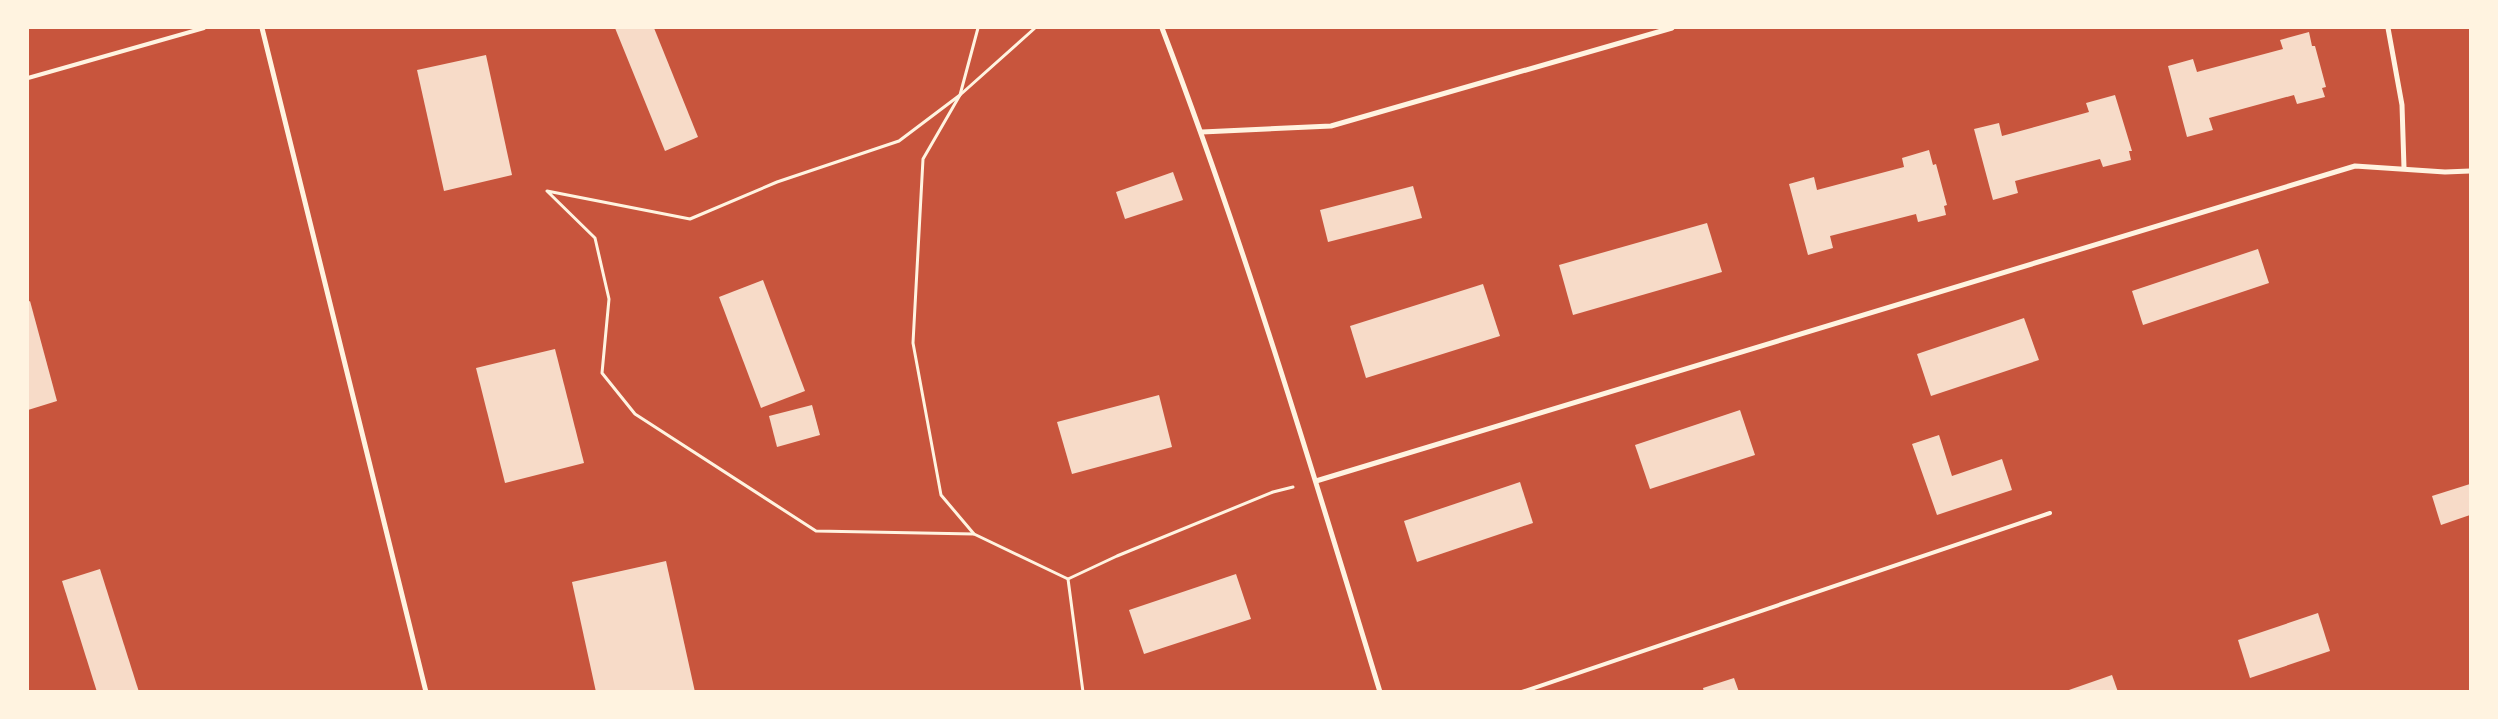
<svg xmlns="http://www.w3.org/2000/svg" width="2498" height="719" font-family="Raleway,sans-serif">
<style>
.building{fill:#f7dbc8}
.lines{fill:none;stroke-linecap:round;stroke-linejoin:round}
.path{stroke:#fff3e0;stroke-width:3}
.service{stroke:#fff3e0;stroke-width:4}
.minor{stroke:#fff3e0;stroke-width:5}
</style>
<rect width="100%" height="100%" fill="#c8553d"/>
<g class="building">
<polygon points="615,28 654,28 698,137 665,151"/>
<polygon points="2309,32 2312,46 2315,46 2326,87 2322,88 2325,97 2297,104 2294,95 2209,118 2213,130 2187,137 2168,66 2193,59 2197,72 2283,49 2280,40"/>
<polygon points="486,55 512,175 444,191 417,70"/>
<polygon points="2115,95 2132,151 2129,151 2131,160 2103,167 2100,159 2015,181 2018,193 1993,200 1974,129 1999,123 2002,136 2089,112 2086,103"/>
<polygon points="1929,150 1933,165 1936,164 1947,205 1944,206 1946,215 1918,222 1916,214 1830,236 1833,248 1808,255 1789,184 1814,177 1817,190 1904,167 1902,158"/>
<polygon points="1173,172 1183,200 1125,219 1116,192"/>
<polygon points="1413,186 1422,218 1328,242 1320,210"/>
<polygon points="1707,223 1722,272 1573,315 1559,265"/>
<polygon points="2258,249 2269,283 2143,325 2132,291"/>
<polygon points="763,280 805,391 761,408 719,297"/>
<polygon points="1483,284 1500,336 1366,378 1350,326"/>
<polygon points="30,301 57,401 28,410 28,302"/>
<polygon points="2024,318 2039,360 1931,396 1917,354"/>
<polygon points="555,349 584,463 505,483 476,368"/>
<polygon points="1159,395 1172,447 1072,474 1057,422"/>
<polygon points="812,405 820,435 777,447 769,416"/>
<polygon points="1740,410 1755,455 1650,489 1635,445"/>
<polygon points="1939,435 1952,476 2002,459 2012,490 1937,515 1912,444"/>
<polygon points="1520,482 1533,523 1417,562 1404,521"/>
<polygon points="2470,484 2470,515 2441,525 2432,496"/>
<polygon points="666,561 695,692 596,692 572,582"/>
<polygon points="100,569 139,692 97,692 62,581"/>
<polygon points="1236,574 1251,619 1144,654 1129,610"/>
<polygon points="2318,613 2330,651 2250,678 2238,640"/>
<polygon points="2112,675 2118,692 2066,692 2066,691"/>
<polygon points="1734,678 1739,692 1704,692 1703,688"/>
</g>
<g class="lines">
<g class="path">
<polyline points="1035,28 960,95 923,159 913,343 941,495 974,534 1068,579 1117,556 1273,492 1293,487"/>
<polyline points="974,534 816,531 635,414 602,373 609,299 595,238 547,191 690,219 777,182 899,141 960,95 978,28"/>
<polyline points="1068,579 1083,692"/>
</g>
<g class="service">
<polyline points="28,78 204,28"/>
<polyline points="1522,692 2050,513"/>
</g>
<g class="minor">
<polyline points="262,28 426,692"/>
<path d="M1162 28C1245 245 1312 469 1380 692"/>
<polyline points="2388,28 2402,105 2404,168"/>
<polyline points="1202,132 1331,126 1672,28"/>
<polyline points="1316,481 2355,166 2445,172 2470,171"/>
</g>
</g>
<rect width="2498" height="719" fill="none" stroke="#fff3e0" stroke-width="58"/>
</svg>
